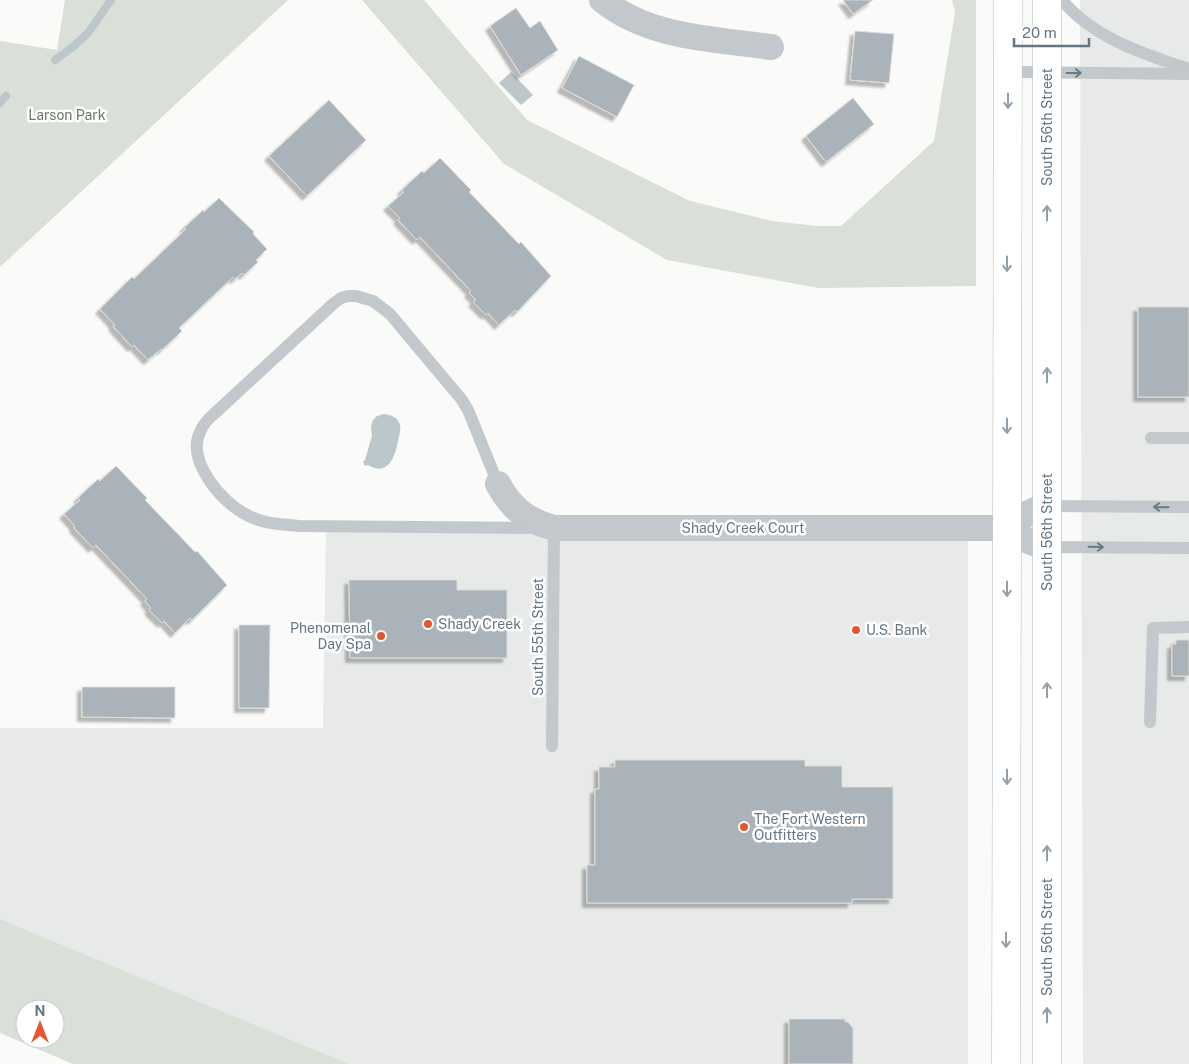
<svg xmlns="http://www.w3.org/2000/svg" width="1189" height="1064" font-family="'Public Sans',sans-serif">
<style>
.built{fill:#e8e9e9}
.green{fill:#dadfd7;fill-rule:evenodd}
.water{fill:#bbc7cb}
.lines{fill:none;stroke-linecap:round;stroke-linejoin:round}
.stream{stroke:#bbc7cb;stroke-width:8}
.building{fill:#aab3b9;stroke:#dcdcda;filter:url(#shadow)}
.secondary-casing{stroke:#b3babf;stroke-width:29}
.lane{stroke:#c3c8cc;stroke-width:12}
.street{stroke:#c3c8cc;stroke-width:26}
.secondary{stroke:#fff;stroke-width:28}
.oneway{stroke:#6a7a87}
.oneway2{stroke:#939fa8}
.poi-dot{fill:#e4572e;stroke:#fff;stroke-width:2}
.labels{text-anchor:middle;stroke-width:5;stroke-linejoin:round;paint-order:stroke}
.park-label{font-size:14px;fill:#687a64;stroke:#fff}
.street-label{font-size:14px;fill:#657683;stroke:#fff}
.poi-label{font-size:14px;fill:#657683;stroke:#fff;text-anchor:start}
</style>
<defs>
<filter id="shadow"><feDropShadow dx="-4.5" dy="4.5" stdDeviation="1" flood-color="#0004"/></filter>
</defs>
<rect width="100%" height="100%" fill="#fafaf8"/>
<g class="built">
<polygon points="1080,0 1189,0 1189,1064 1083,1064"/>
<polygon points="326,526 968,528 968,1064 349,1064 0,919 0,728 323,728"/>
</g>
<g class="green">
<polygon points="65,0 288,0 0,267 0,41 57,50"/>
<polygon points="362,0 424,0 527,120 690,201 772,221 817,226 841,226 934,141 955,12 952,0 976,0 976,286 818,288 667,260 504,164"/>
<path d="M0 919 349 1064H73L0 1033ZM25 1009H55V1039H25Z"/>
</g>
<g class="water">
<polygon points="511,72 533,95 521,105 499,83"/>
<path d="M384 414C391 415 398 417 400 425 401 430 399 436 398 441 395 457 388 477 368 465L365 466 363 462 365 460 372 436 371 426 373 420 377 416Z"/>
</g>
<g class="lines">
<g class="stream">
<polyline points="55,60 74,46 88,33 111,0"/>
<polyline points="0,103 6,96"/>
</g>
</g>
<g class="building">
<polygon points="843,0 873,0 853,14"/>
<polygon points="516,8 530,28 540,21 558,50 521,75 490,26"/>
<polygon points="855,31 894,34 889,83 850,80"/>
<polygon points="579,56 634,85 617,117 562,88"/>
<polygon points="853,98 874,124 826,162 806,136"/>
<polygon points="329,100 366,140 307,196 269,156"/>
<polygon points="440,158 471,190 469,192 519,244 521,242 551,276 517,312 515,310 499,325 488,313 486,315 473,302 476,300 469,293 471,291 420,237 417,240 398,220 400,218 388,206 404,192 402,190 422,171 424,173"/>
<polygon points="219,198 254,232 253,234 267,249 256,260 258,262 244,275 242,273 235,279 233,277 179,328 182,331 162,350 161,349 148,360 134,345 132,347 113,326 115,325 100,309 132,277 134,279 186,229 184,228 203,210 204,212"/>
<rect x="1138" y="307" width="51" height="90"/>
<polygon points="116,466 147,498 145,500 195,552 197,551 227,585 192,620 190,618 175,633 164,621 162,623 149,610 151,608 145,601 147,599 96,545 93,548 74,528 75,526 64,514 80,500 78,498 98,479 100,481"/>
<polygon points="349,580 457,580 457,590 507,590 507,658 350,658"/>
<polygon points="239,625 270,625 269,708 239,708"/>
<polygon points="1176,640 1189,640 1189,676 1172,676 1172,644 1176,644"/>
<polygon points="82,687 175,687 175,718 82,717"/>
<polygon points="615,760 805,760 805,766 842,766 842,787 893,787 893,899 852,899 852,903 587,903 587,865 595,865 595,789 599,789 599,767 615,767"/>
<polygon points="789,1019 845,1019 845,1022 848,1022 853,1028 853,1064 789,1064"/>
</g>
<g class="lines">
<g class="secondary-casing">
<g id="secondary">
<polyline points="1006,1064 1008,0"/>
<polyline points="1047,1064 1047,0"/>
</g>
</g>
<g class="lane">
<path d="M1062 0C1093 38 1144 54 1189 69"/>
<polyline points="1008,72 1189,74"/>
<polyline points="1151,438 1189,438"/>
<path d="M498 484 468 410 462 400 390 314 373 301 356 296H348L341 298 333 304 214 414C208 419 203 424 200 432 186 461 222 503 247 515 263 524 281 524 299 526L554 528 552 746"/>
<polyline points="1047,506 1189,507"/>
<polyline points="1047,547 1189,548"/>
<polyline points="1150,722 1153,628 1189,627"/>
</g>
<g class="street">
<path d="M602 0C649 38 713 39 771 47"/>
<path d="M498 484C511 508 527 521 554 528H1007C1020 537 1031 544 1047 547"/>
<path d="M1007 528C1020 517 1031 510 1047 506"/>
</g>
<use href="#secondary" class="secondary"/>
</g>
<defs><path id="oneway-shaft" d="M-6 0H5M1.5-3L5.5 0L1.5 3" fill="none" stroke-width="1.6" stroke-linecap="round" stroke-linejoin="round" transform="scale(1.25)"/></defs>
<g class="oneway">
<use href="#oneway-shaft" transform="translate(1074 73)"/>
<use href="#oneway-shaft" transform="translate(1161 507) rotate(-179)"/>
<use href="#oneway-shaft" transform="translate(1096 547) rotate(1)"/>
</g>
<g class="oneway2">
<use href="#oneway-shaft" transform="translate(1008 101) rotate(90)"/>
<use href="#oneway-shaft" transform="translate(1047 213) rotate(-90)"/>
<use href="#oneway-shaft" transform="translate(1007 264) rotate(90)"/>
<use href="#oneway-shaft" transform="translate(1047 375) rotate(-90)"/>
<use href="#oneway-shaft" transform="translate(1007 426) rotate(90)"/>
<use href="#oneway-shaft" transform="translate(1007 589) rotate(90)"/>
<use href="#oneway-shaft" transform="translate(1047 690) rotate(-90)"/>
<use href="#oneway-shaft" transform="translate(1007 777) rotate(90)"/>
<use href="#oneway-shaft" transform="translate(1047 853) rotate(-90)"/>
<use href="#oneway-shaft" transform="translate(1006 940) rotate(90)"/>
<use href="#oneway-shaft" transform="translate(1047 1015) rotate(-90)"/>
</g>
<g class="poi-dot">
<circle cx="428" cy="624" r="5"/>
<circle cx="856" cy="630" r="5"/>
<circle cx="381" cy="636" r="5"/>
<circle cx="744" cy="827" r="5"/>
</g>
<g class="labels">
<g class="park-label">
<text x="67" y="120">Larson Park</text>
</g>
<g class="street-label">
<text transform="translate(1047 127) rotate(-90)" y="5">South 56th Street</text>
<text x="743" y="533">Shady Creek Court</text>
<text transform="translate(1047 532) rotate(-90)" y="5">South 56th Street</text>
<text transform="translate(538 637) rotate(-90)" y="5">South 55th Street</text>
<text transform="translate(1047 937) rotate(-90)" y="5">South 56th Street</text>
</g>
<g class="poi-label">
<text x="438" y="629">Shady Creek</text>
<text x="371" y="633" text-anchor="end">Phenomenal<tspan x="371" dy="16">Day Spa</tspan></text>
<text x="866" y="635">U.S. Bank</text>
<text x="754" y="824">The Fort Western<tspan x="754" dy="16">Outfitters</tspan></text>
</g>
</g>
<g transform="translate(40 1024)"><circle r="24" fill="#ffffff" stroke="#c1c8cd"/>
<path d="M0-4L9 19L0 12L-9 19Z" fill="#e4572e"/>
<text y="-8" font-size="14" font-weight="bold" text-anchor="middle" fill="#657683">N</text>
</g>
<path d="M1014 38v8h75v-8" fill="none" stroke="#657683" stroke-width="2.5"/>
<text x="1022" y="38" font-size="15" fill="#657683" stroke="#ffffff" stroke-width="4" paint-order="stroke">20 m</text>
</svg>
